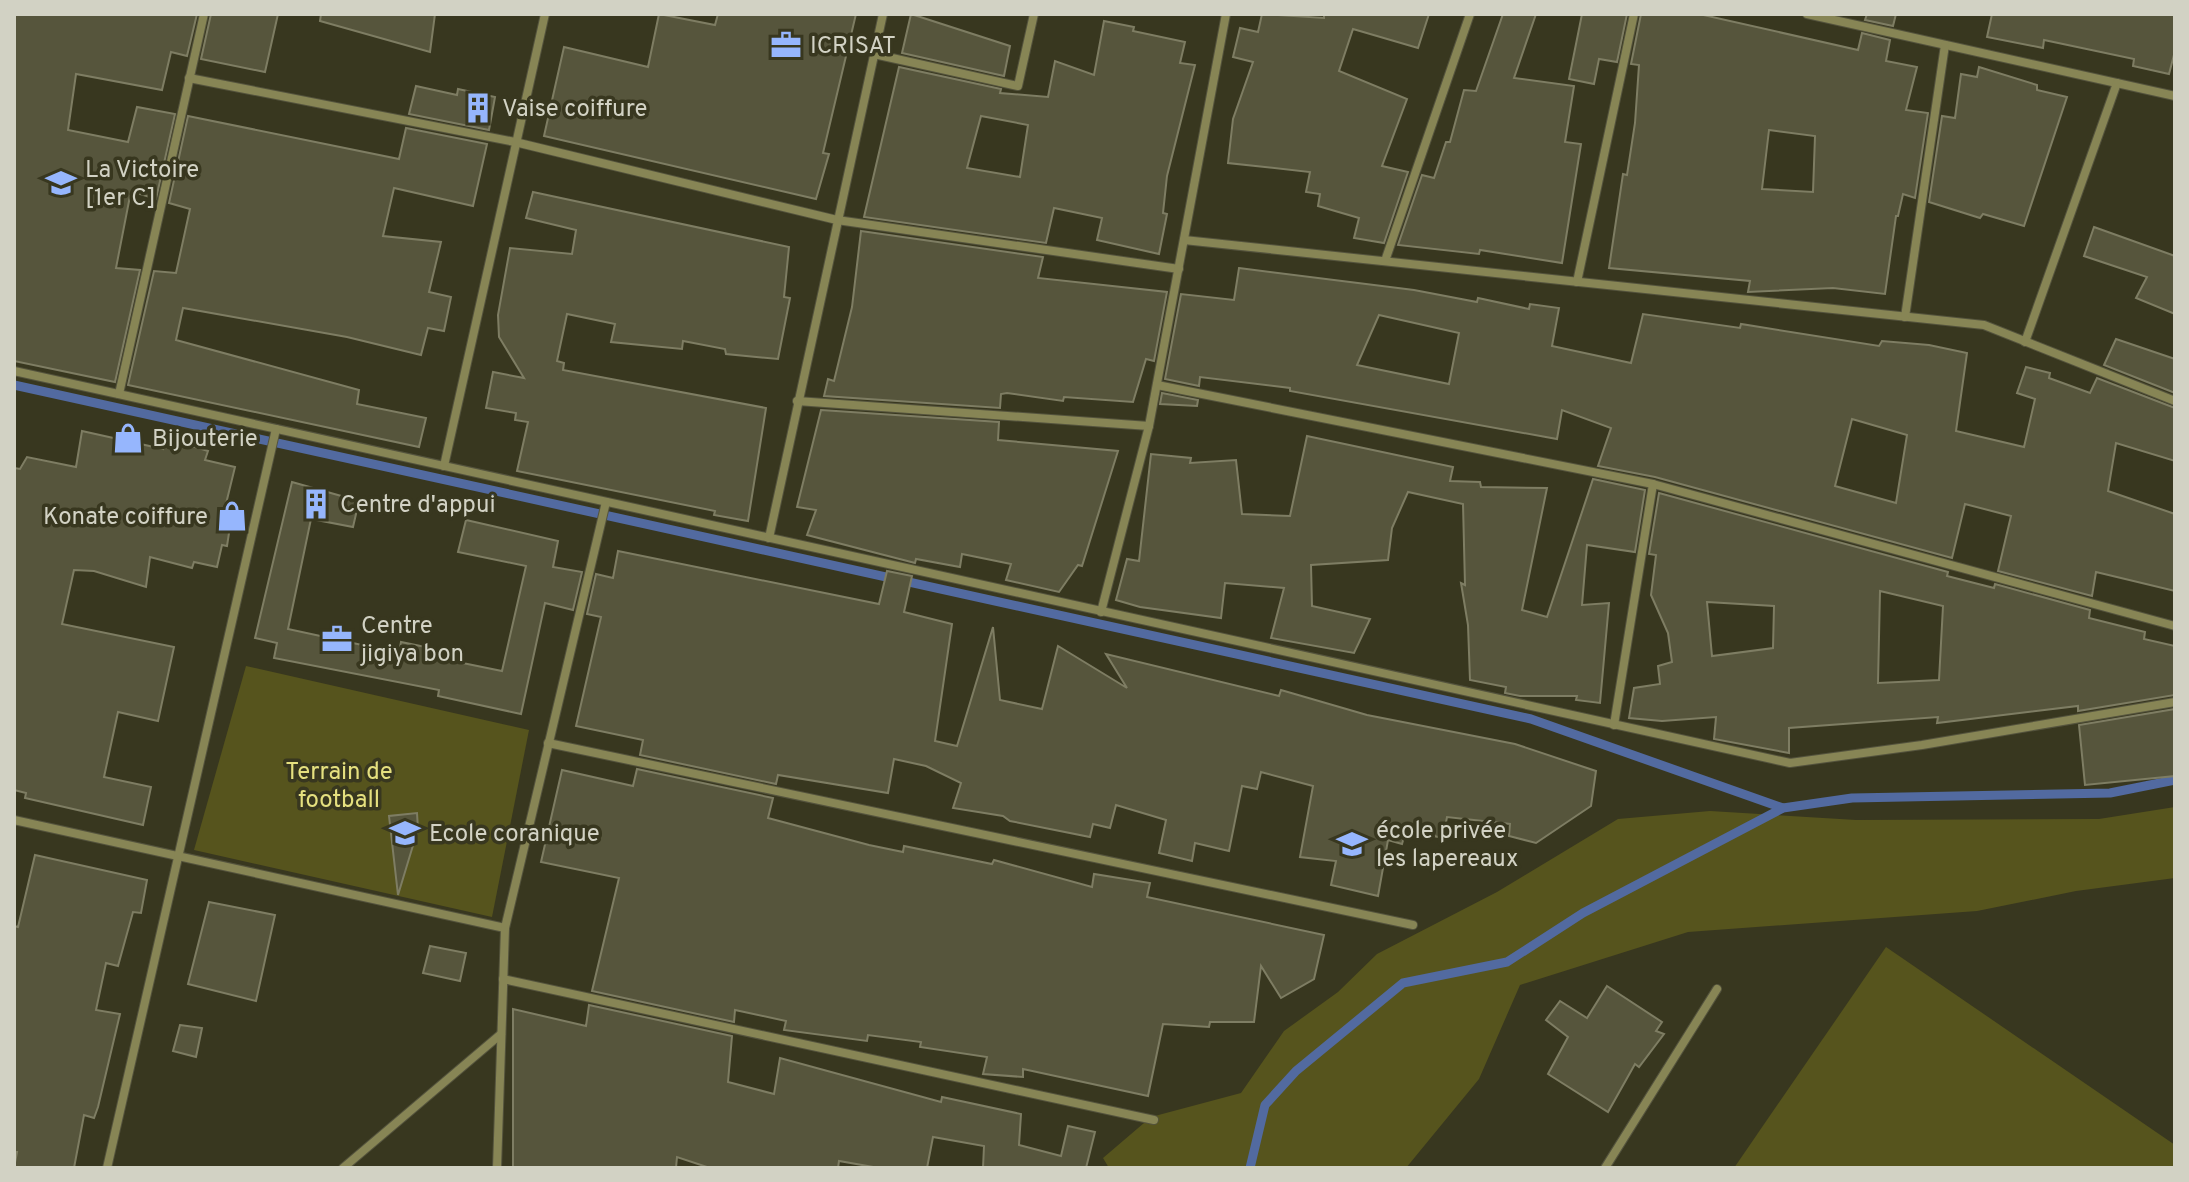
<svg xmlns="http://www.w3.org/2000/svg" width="2189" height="1182" font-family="Overpass,sans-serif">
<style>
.green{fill:#56541d}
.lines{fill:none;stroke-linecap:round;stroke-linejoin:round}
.stream{stroke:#526aa0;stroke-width:9}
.building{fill:#56553c;stroke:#7e7d63;stroke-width:2;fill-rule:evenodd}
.street-casing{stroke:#54533d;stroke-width:10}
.street{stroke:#878555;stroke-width:8}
.labels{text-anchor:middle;stroke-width:7;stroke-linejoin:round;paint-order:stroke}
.poi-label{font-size:24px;fill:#d2d2c4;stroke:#38371f;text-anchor:start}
.park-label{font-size:24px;fill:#e5e07f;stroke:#38371f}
</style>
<rect width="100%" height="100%" fill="#38371f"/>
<g class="green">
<polygon points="246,666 529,730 492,917 194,850"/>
<polygon points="2175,807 2175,878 2076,891 1977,911 1688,932 1520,985 1479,1079 1406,1168 1109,1168 1103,1158 1151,1117 1241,1093 1284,1031 1338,992 1377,954 1497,892 1618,819 1710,811 1856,820 2099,819"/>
<polygon points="1886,947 2175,1145 2175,1168 1734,1168"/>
</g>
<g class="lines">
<g class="stream">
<polyline points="14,385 1531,719 1783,808"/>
<polyline points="1250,1168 1265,1105 1296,1071 1403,983 1507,962 1583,913 1783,808 1852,798 2110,793 2175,780"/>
</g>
</g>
<g class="building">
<polygon points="14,14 197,14 187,56 171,52 162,90 76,74 68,130 128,142 137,107 175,114 156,199 137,193 136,197 130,196 116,268 140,270 115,382 14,361"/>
<polygon points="211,14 278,14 265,72 201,59"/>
<polygon points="321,14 435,14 430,52 320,21"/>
<polygon points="659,14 715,25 718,14 856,14 823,153 829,154 816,199 544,136 564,47 648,67"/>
<polygon points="911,14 1010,46 1004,76 902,53"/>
<polygon points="1262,14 1324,18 1324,14 1429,14 1418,48 1353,29 1339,71 1407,99 1382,166 1408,172 1384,243 1354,238 1359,218 1318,206 1320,194 1306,192 1310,172 1228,163 1233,119 1253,62 1233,57 1240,28 1258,32"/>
<polygon points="1503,14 1536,14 1514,78 1574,86 1565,142 1581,144 1562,263 1480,250 1479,254 1398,245 1422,175 1434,178 1446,142 1450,142 1464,90 1476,91"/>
<polygon points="1582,14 1627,14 1617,62 1599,59 1594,84 1569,79"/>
<path d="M1641 14H1699L1858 50 1862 33 1890 40 1886 61 1917 67 1906 110 1928 113 1915 198 1903 194 1898 216H1896L1885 294 1833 288 1748 292 1750 281 1609 268 1623 174 1627 175 1635 123 1639 65 1631 64ZM1769 130 1815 136 1813 192 1762 189Z"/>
<polygon points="1867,14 1896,14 1893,26 1865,20"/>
<polygon points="1992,14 2175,14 2175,51 2169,74 2133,66 2134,59 2044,40 2043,48 1987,37"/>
<path d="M1104 21 1134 27 1133 31 1185 42 1180 63 1195 65 1167 176 1163 213 1167 214 1159 254 1097 240 1102 218 1054 208 1046 243 864 217 899 67 1001 89 1000 93 1048 97 1055 61 1094 75ZM981 116 1028 125 1020 177 967 168Z"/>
<polygon points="1979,67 2037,85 2037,90 2067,97 2024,226 1983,214 1980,218 1929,202 1942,116 1955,118 1961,74 1977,77"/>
<polygon points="416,86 457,95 458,89 495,97 489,130 409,114"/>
<polygon points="188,116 399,159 406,128 487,144 473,206 394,188 383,236 441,242 429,292 451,297 444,331 428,328 421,355 347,337 183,308 176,340 359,390 357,404 426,418 419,447 128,385 154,271 176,273 190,209 169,203"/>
<polygon points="533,192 789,247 784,297 790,298 778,359 726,354 725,349 683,341 682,349 611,342 615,324 567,314 557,361 564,363 563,370 766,408 748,521 714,515 715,511 517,471 528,422 515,420 516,413 486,408 493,372 524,378 499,337 498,315 510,248 572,254 576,230 526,218"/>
<polygon points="2094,227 2175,256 2175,314 2136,298 2147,277 2084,256"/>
<polygon points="861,231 1043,257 1038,278 1167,292 1154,361 1146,359 1133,402 1064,397 1063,401 1007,393 1001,394 1000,408 824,396 828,379 834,381 852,307"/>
<path d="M1239 268 1414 290 1477 302 1478 298 1529 309 1530 304 1559 308 1552 346 1631 363 1643 314 1740 328 1741 324 1879 346 1882 341 1929 345 1967 353 1956 431 2024 447 2035 399 2017 393 2026 367 2050 373 2049 378 2090 393 2097 378 2175 408V461L2116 443 2108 491 2175 514V591L2096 572 2092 596 1998 571 2011 516 1965 504 1952 558 1655 477 1598 466 1611 428 1562 410 1557 439 1290 391V388L1200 377 1199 386 1165 379 1181 294 1234 300ZM1379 315 1459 333 1449 384 1357 365ZM1852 419 1907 435 1896 503 1835 486Z"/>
<polygon points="2116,339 2175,359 2175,393 2104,365"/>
<polygon points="1162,393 1198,400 1197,406 1160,404"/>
<polygon points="821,410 999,422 998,440 1118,451 1082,566 1078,565 1059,592 1006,580 1011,564 962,554 960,567 916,559 915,563 807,535 816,510 797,507"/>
<polygon points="82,431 163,449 166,438 208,451 205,460 235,467 224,512 230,511 231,520 227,546 222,545 217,567 194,562 192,568 150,557 146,587 94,571 74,570 62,624 174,647 158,721 118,712 104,777 151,787 143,825 25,798 26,793 14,790 14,468 20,469 27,457 76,467"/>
<polygon points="1307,436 1453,467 1450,481 1480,482 1481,487 1547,488 1522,610 1547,617 1593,479 1645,490 1635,552 1587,545 1582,605 1609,603 1600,703 1576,700 1577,696 1520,696 1505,693 1506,687 1470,680 1468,625 1461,583 1465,585 1463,504 1408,492 1392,528 1388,560 1311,565 1312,606 1370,619 1354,653 1271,638 1284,588 1225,583 1221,618 1140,607 1116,600 1127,559 1139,561 1151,454 1191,458 1190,463 1236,460 1242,514 1290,516"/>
<polygon points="292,482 359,501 353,527 311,519 288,629 399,653 401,642 445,651 443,659 502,671 526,566 458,552 466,520 558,541 553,567 582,572 573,610 545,603 521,714 438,696 439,690 274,658 277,643 255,638"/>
<path d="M1659 493 1948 572 1947 576 1994 588 1995 584 2090 610 2089 618 2145 632 2144 639 2175 646V695L2078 711V706L1937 723 1938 717 1789 728V753L1714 739 1716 717 1662 721 1629 718 1634 688 1660 684 1658 666 1672 662 1668 633 1651 595 1656 555 1649 554ZM1880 591 1943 606 1939 680 1878 683ZM1707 602 1774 606 1773 648 1712 656Z"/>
<polygon points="618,551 879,604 887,571 912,576 904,612 952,624 935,741 957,746 993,627 1000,700 1042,709 1058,646 1127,688 1106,654 1279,696 1281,690 1367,715 1515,744 1596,771 1591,806 1536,843 1509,836 1510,824 1447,817 1443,838 1406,830 1402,844 1388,840 1378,896 1331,885 1336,861 1300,857 1313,786 1261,772 1257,789 1242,786 1229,851 1195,843 1192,861 1159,853 1166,820 1116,805 1110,828 1093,824 1090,837 1010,821 1003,816 953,808 961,783 926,766 894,759 888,793 778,775 776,784 640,755 643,740 576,726 601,617 587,614 596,574 613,578"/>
<polygon points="2175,709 2175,776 2085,785 2079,725"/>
<polygon points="637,769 773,798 768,818 869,845 903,852 904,846 992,864 994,860 1092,887 1094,874 1150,883 1147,897 1324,935 1314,979 1281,998 1261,966 1254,1022 1210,1022 1209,1027 1163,1024 1148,1096 1023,1069 1023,1077 983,1074 987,1057 920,1047 921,1042 868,1035 867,1041 784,1030 786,1021 735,1010 734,1022 592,991 619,878 541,862 562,770 633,786"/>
<polygon points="417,813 418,829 398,895 389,816"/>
<polygon points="35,855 147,880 141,913 133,912 118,966 106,963 96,1010 120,1014 98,1107 94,1118 84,1115 74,1168 14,1168 17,1152 14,1152 14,926 18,927"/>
<polygon points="209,902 275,915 256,1001 188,984"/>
<polygon points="430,946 466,953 460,981 423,973"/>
<polygon points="1607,986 1662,1022 1656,1031 1664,1034 1639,1067 1635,1064 1608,1112 1548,1074 1568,1037 1546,1020 1560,1001 1587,1018"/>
<polygon points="589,1005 732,1036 728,1082 774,1094 780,1058 941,1102 942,1097 1021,1114 1019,1145 1061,1156 1068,1126 1095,1132 1086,1168 983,1168 984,1146 933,1137 927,1168 879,1168 839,1161 838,1168 710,1168 677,1157 676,1168 513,1168 513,1009 586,1026"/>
<polygon points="180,1025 202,1028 196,1057 173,1051"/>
</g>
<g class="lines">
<g class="street-casing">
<g id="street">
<polyline points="1807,14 2175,96"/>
<polyline points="874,54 1018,86 1034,14"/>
<polyline points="189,78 515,142 837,220 1179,269"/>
<polyline points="1184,240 1984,325 2175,401"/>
<polyline points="1385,261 1470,14"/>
<polyline points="1577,282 1634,14"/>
<polyline points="1905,317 1945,45"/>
<polyline points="2025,342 2117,83"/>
<polyline points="14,371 1790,763 1922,745 2175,702"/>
<polyline points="1157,385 1653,484 2175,626"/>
<polyline points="119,394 204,14"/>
<polyline points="797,401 1149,426"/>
<polyline points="444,466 545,14"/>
<polyline points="769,538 883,14"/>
<polyline points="1101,612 1149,426 1226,14"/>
<polyline points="1614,725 1653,484"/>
<polyline points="548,743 1413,925"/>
<polyline points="14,820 505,928"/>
<polyline points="503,979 1154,1120"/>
<polyline points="107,1168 276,429"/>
<polyline points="343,1168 501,1034"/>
<polyline points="497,1168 505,928 606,502"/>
<polyline points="1605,1168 1717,989"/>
</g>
</g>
<use href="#street" class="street"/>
</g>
<defs>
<g id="office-bare" transform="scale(2.4)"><path d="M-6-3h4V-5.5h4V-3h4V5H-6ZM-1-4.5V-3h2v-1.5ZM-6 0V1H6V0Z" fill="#96b6fd" stroke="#38371f" stroke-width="2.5" paint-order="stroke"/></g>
<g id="building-bare" transform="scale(2.4)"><path d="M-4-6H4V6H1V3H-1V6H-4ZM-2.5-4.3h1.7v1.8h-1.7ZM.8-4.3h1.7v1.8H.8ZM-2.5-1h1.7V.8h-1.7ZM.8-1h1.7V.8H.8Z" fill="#96b6fd" stroke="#38371f" stroke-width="2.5" paint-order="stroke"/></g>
<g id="school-bare" transform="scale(2.4)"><path d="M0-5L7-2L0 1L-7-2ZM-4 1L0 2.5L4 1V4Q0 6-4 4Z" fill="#96b6fd" stroke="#38371f" stroke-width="2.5" paint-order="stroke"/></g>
<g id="shop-bare" transform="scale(2.4)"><path d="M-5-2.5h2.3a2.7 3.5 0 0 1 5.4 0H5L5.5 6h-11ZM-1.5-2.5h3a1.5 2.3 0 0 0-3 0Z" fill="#96b6fd" stroke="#38371f" stroke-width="2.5" paint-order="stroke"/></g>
</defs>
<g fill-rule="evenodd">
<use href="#office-bare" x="786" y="45"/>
<use href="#building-bare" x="478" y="108"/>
<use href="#school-bare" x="61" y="183"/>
<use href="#shop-bare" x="128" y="438"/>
<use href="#building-bare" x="316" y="504"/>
<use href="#shop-bare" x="232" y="516"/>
<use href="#office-bare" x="337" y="639"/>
<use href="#school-bare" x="405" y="833"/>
<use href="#school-bare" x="1352" y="844"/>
</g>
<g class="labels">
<g class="poi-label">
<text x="810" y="53">ICRISAT</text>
<text x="502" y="116">Vaise coiffure</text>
<text x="85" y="177">La Victoire<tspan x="85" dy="28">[1er C]</tspan></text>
<text x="152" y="446">Bijouterie</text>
<text x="340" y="512">Centre d'appui</text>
<text x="208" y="524" text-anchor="end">Konate coiffure</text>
<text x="361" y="633">Centre<tspan x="361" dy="28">jigiya bon</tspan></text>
<text x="1376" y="838">école privée<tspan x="1376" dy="28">les lapereaux</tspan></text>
<text x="429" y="841">Ecole coranique</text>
</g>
<g class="park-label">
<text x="339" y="779">Terrain de<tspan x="339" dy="28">football</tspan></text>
</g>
</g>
<rect width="2189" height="1182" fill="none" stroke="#d2d2c4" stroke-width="32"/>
</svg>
